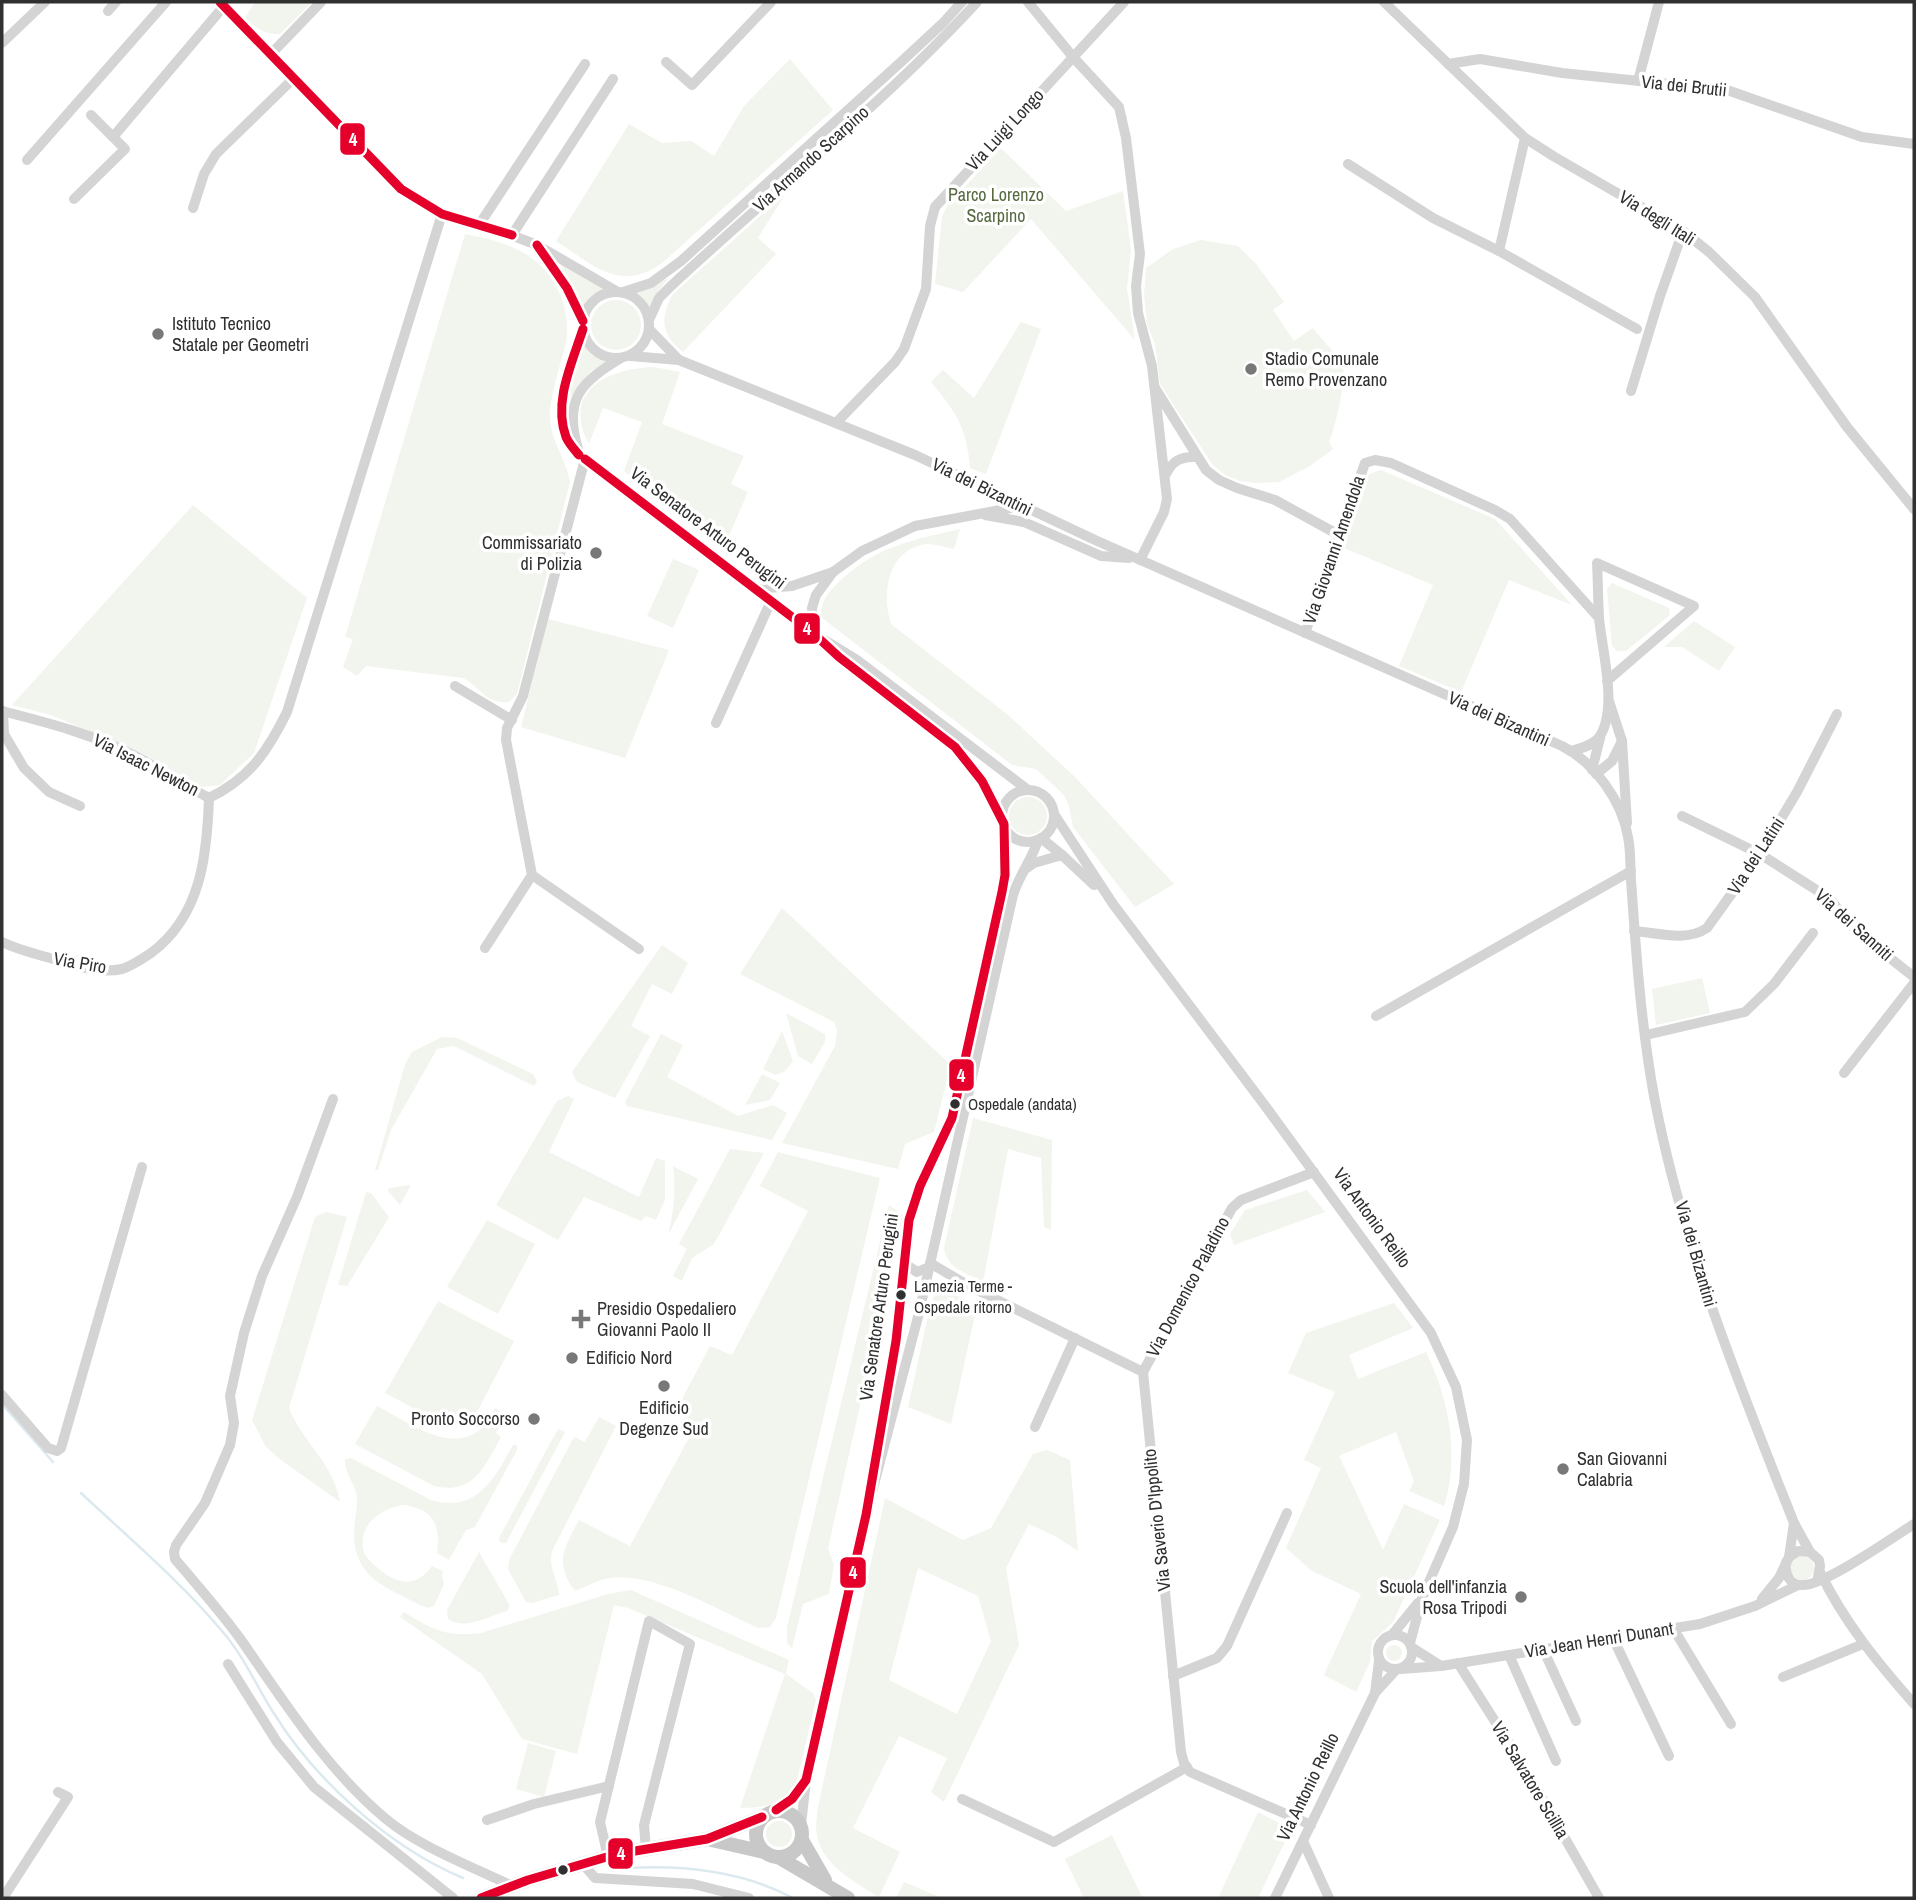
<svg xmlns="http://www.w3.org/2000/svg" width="1916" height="1900" font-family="'Archivo Narrow',sans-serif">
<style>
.green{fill:#f2f5ed;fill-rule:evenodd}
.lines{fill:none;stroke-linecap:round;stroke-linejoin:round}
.stream{stroke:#dceaf0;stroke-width:2.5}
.minor{stroke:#d4d4d4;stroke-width:10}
.major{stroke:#c8c8c8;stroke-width:14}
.bus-1-casing{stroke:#fff;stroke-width:14}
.bus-1{stroke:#e4002b;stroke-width:9}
.poi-dot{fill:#787878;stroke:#fff;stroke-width:2.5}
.bus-dot{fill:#303030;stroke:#fff;stroke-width:2.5}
.labels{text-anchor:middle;stroke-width:7;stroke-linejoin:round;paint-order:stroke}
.bus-label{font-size:16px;fill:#303030;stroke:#fff;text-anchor:start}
.street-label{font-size:18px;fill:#303030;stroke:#fff}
.park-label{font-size:18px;fill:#566940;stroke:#fff}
.poi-label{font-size:18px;fill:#303030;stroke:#fff;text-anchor:start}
.line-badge{stroke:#fff;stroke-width:2.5}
.badge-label{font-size:19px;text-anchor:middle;font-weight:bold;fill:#fff}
</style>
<rect width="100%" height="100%" fill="#fff"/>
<g class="green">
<path d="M255 2H312L280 34C264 35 257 28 245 18Z"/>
<path d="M790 59 833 110 661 264C619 293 592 264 556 241L629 124 662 143 691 141 714 156 744 106Z"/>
<polygon points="1001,148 1066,211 1123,191 1131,250 1127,289 1135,340 1031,219 963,292 935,284 942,217 947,206"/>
<path d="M786 193 758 238 776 254 683 352C661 334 660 320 672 295Z"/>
<path d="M465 234C485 238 504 242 522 252 554 269 572 307 566 342 561 365 552 387 550 411 548 438 566 457 570 482L517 694 509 702C486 704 481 688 463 678L366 666 357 676 343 667 353 639 345 637Z"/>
<path d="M1201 240 1238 246 1257 265 1284 302 1273 310 1294 341 1313 328C1320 337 1340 358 1343 367 1346 382 1335 428 1329 442L1333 449 1310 466 1279 482 1256 483 1240 481 1225 475 1212 464 1160 384 1155 344 1147 324 1144 295 1146 268 1173 249Z"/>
<polygon points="560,264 604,289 591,298 583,309 571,282"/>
<polygon points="669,278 656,294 649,309 635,293"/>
<circle cx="616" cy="325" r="25"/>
<path d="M1021 322 1041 329 986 474 970 468C967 428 956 412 931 382L943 370 974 398Z"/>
<polygon points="582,341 599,358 608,361 591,371 568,400"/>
<path d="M654 367 680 372 662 424 744 456 731 484 748 492 724 547 624 471 642 422 603 408 589 444C560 391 609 368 654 367Z"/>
<polygon points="1381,470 1495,519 1572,605 1509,580 1461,692 1399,666 1433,585 1344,548 1369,474"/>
<polygon points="193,505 307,598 254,753 220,785 201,787 145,755 51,715 12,705"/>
<path d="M960 529 954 549C945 547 936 544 927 544 888 548 881 594 891 624L1007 714 1075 777 1174 884 1135 907 1073 827 1069 806 1064 795 1036 769 1012 765 821 617C821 600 828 592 841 580 877 546 913 540 960 529Z"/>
<polygon points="673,559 699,570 673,628 647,616"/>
<polygon points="1612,583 1669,608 1670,615 1626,651 1617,651 1612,646 1607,589"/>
<polygon points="548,619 669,650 625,758 521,727"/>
<polygon points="1694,621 1735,647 1719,671 1682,647 1664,647"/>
<circle cx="1028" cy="816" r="19"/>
<polygon points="782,908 951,1065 934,1132 905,1144 898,1169 782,1143 835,1046 837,1030 834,1022 740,974"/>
<polygon points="662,945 688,963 672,994 652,984 631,1026 650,1036 615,1098 577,1082 572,1072"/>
<polygon points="1702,978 1710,1013 1656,1025 1652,989"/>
<polygon points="786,1013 825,1034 825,1042 812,1064 798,1056"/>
<polygon points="782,1031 793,1061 784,1072 775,1075 763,1069"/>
<polygon points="661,1034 683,1045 667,1077 738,1116 773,1105 787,1113 772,1140 627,1106 625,1102"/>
<polygon points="442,1037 457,1038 533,1074 537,1081 534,1086 454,1046 437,1049 391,1130 378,1170 375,1170 405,1064 412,1052"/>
<polygon points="762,1074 780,1083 770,1100 745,1105"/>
<polygon points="568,1096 574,1099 549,1152 639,1197 656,1158 665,1161 665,1200 656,1220 646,1216 641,1221 584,1197 558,1240 496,1205 557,1101"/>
<path d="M973 1118 1052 1140 1051 1230 1044 1227 1041 1158 1008 1149 983 1282C968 1274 946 1268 944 1248Z"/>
<polygon points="730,1149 764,1153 714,1244 692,1258 682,1281 673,1276 687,1249 679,1244"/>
<path d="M778 1152 880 1178 776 1618 770 1627 758 1628C718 1610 654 1572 610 1578 599 1579 586 1587 575 1591 554 1563 564 1548 579 1520L630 1546 697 1423 675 1412 710 1346 732 1355 808 1211 760 1186Z"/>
<path d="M673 1166 698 1179 668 1235C674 1211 676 1190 673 1166Z"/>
<polygon points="409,1185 410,1187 400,1205 388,1191 389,1188"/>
<polygon points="1307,1190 1325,1212 1234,1245 1230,1234 1245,1210"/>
<polygon points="366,1192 371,1193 389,1217 347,1286 338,1285"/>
<polygon points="889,1205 903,1215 828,1548 834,1565 829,1594 803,1604 792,1648 787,1643 787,1627"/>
<path d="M326 1212 347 1217 289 1408C302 1442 334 1463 340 1502L281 1460 266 1447 252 1420 315 1217Z"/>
<polygon points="487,1220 535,1244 498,1314 447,1287"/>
<polygon points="942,1291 948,1291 977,1306 951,1424 908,1407 931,1302 936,1294"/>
<polygon points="438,1301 514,1341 476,1414 461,1426 441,1423 385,1393"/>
<path d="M1394 1303 1413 1328 1349 1355 1358 1379 1426 1352C1449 1399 1460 1455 1444 1506L1409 1491 1414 1481 1396 1432 1339 1456 1383 1550 1404 1504 1440 1520 1393 1622 1372 1641 1370 1662 1356 1692 1324 1675 1361 1594 1312 1571 1286 1548 1321 1468 1304 1460 1335 1392 1288 1373 1306 1333Z"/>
<path d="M377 1406C407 1421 452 1457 483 1427 488 1422 491 1414 495 1408L506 1414 496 1433 501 1437C484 1467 474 1495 434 1486L355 1444Z"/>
<path d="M599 1417 616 1426 552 1551C548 1570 558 1578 559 1595L532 1603 526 1602 508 1569 509 1560 574 1437 585 1442Z"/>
<polygon points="558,1429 565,1432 506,1543 502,1543 499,1541 500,1536"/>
<path d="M513 1445H517V1450L475 1527 466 1530 449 1560 437 1553C440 1531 437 1513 413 1507 407 1505 404 1504 398 1506 377 1511 357 1528 364 1552 366 1558 373 1564 378 1568 396 1584 416 1589 432 1566L443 1571 442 1576 444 1584 434 1606 428 1608 420 1605C386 1587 354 1578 354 1533 354 1522 357 1511 357 1500 357 1485 343 1473 345 1459L351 1458 431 1500C477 1513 494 1479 513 1445Z"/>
<path d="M1047 1450 1070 1460 1078 1551 1055 1536 1029 1524 1006 1568 1019 1645 944 1802 931 1792 947 1758 899 1736 853 1828 900 1852 879 1897C856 1883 821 1864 817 1835 815 1827 817 1816 818 1807L885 1498 963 1540 991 1528 1033 1454ZM918 1568 978 1596 991 1641 957 1714 889 1680Z"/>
<path d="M479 1552 510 1606 507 1611C490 1616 464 1631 448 1619L447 1610Z"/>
<circle cx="1802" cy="1568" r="12"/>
<path d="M631 1590 789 1660 786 1674 813 1693 816 1700 796 1785C778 1807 766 1807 740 1808L785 1674 628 1608 614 1605 577 1754 522 1739 482 1674 400 1617 404 1612C433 1630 446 1637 481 1633L608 1594Z"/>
<circle cx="1394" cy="1653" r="8"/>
<polygon points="528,1743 556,1751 544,1797 516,1789"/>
<polygon points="1258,1812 1291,1829 1258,1898 1218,1898"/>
<circle cx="779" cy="1834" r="13"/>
<polygon points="1112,1835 1142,1897 1140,1898 1084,1898 1065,1859"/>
<polygon points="904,1882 942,1898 896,1898"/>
</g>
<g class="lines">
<g class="stream">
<polyline points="2,1404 53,1462"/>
<path d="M81 1493C129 1538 180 1581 222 1631 243 1655 256 1685 273 1712 315 1780 389 1847 463 1878"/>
<path d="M629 1868C684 1865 744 1872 793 1898"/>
</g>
<g class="minor">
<polyline points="220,2 401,189 442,214 506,233 537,245 618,292"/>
<polyline points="1028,2 1073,57 1119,107 1126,138 1140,254 1136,286 1138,313 1152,366 1167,499 1164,512 1140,560"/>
<polyline points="1384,2 1525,138 1553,156 1683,231 1709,252 1755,297 1847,427 1914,509"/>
<polyline points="108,11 116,2"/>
<polyline points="2,43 45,2"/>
<polyline points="271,54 321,2"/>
<polyline points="666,62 692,85 771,2"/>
<polyline points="1448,64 1480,59 1562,73 1727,90 1862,137 1914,144"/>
<polyline points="1638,81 1659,2"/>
<polyline points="113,137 224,6"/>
<polyline points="27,160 166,2"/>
<polyline points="1348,164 1433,218 1499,251 1637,329"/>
<polyline points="74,199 125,149 91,115"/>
<polyline points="193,208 204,174 216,154 294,78"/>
<polyline points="479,225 585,64"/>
<polyline points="512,235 613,79"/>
<polyline points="539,248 567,288 583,321"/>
<polyline points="1499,251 1525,138"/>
<polyline points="623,292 651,283 681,261 901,62 943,23 962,2"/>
<circle cx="616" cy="325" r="33"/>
<path d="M649 320 659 298 671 286C773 191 883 104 977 2"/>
<path d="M583 329C573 363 553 402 566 437 568 444 575 449 579 455L813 633 857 660 1028 790"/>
<polyline points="649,329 679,360"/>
<path d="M630 356 679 360 915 455 1095 540 1562 746C1595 763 1622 801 1628 837 1631 851 1630 866 1631 880 1636 952 1641 1025 1654 1096 1682 1244 1739 1384 1794 1523L1810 1552"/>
<polyline points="1155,388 1206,470 1219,480 1237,488 1275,500 1339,535"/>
<polyline points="1631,391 1660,296 1683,231"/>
<polyline points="836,423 895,362 904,349 926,289 930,226 935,207 1124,2"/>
<path d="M578 449C563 399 581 382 621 358"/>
<path d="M1165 476C1172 461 1180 456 1197 457"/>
<polyline points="985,515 1024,522 1101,556 1129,558"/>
<polyline points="756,589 792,586 833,572"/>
<polyline points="813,633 812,608 816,595 833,572 862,551 915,526 1021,506"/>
<polyline points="1305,633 1365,463 1375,460 1391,463 1495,510 1510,519 1599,618"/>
<polyline points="830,649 955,747 982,781 1003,822"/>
<polyline points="455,686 512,720"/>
<polyline points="1609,701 1622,741 1627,823"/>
<path d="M2 711C49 723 96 735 139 758 163 771 185 785 209 798"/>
<polyline points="3,711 4,734 24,768 49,792 80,806"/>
<polyline points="716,723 771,601"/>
<path d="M1572 751C1581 748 1595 745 1600 736 1618 707 1602 651 1599 618 1598 600 1598 581 1597 563L1694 606 1607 681"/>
<polyline points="1592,770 1600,738"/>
<polyline points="1596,774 1612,761 1622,741"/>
<circle cx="1028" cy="816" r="26"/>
<path d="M209 798C250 778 267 752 287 712L442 214"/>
<polyline points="1054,814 1113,904 1263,1103 1431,1333 1456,1387 1467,1440 1464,1484 1453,1527 1422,1598 1410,1643"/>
<polyline points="1682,816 1760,854 1829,898 1856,931 1914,977"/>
<polyline points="1041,838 1062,855 1094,885"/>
<polyline points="1027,868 1034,863 1062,855"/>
<polyline points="532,875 639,949"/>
<path d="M1634 931C1658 933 1687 942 1707 928L1760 854 1797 792 1837 714"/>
<path d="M2 942C18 950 36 954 53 959 75 966 99 974 122 969 132 966 142 959 151 953 201 916 207 856 209 798"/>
<polyline points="485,948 532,875 506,740 507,728 523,696 585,459"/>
<polyline points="1376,1016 1631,871"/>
<polyline points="1646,1035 1745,1012 1774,984 1813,933"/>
<polyline points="1844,1073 1914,983"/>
<path d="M333 1099 297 1197 262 1276 244 1333 230 1396 234 1423 230 1445 205 1503 176 1545 174 1552 175 1559C197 1585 219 1610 239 1637 284 1701 325 1768 386 1819 418 1846 473 1867 512 1886"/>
<polyline points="904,1260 908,1266 917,1272 929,1267"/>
<polyline points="930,1263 969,1286 1143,1372 1181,1752 1184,1763 1190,1772 1311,1825"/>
<polyline points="1143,1372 1232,1208 1241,1200 1314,1172"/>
<polyline points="2,1395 48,1448 57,1451 61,1448 142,1167"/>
<polyline points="1035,1427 1075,1338"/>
<polyline points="879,1441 896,1341 909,1220 920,1186 952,1118 1002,892 1005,875 1004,824"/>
<polyline points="1789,1557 1794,1523"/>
<path d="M1786 1562C1784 1574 1790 1586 1803 1585 1825 1585 1892 1538 1914 1524"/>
<path d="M1820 1572C1844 1622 1878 1663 1914 1704"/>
<polyline points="1762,1599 1779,1578 1789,1557 1798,1551 1810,1552 1819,1560 1820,1566 1818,1577"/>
<polyline points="1673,1628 1731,1724"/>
<circle cx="1395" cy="1652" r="17"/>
<polyline points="1392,1635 1418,1603"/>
<polyline points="1613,1638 1669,1756"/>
<polyline points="1411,1647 1441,1666"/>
<polyline points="1543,1649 1576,1721"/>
<polyline points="1509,1655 1556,1761"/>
<polyline points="1458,1663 1529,1775 1599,1898"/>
<polyline points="228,1664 277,1742 314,1787 453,1898"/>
<polyline points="1401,1669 1441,1666 1700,1624 1755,1606 1798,1585"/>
<polyline points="1173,1676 1217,1658 1227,1646 1287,1513"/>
<polyline points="1783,1677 1863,1644"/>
<polyline points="1375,1693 1379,1661"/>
<polyline points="962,1799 1054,1842 1187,1767"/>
<polyline points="776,1810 792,1799 805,1782"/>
<polyline points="487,1820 534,1804 609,1786"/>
<path d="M801 1825 806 1780 866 1515 919 1313 1013 895C1019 875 1032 860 1038 840"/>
<polyline points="1303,1841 1329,1898"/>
<polyline points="608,1857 600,1822 649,1621 690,1644 644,1825 646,1849"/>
<polyline points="583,1864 595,1878 693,1884 749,1898"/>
<polyline points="3,1898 68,1797 58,1792"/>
<polyline points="1275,1898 1375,1693 1396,1670"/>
</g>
<g class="major">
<circle cx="779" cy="1834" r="23"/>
<polyline points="707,1839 764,1852"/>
<polyline points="802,1840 825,1880"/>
<polyline points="778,1857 848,1898"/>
<polyline points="481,1898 528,1880 617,1854 707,1839 762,1817"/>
</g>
<g class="bus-1-casing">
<g id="bus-1">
<polyline points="220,2 401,189 442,214 512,235"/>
<polyline points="537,245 567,288 583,321"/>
<path d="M579 455C574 449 569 444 566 437 553 402 572 363 583 329"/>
<polyline points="585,459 813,633 839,657 955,747 982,781 1003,822"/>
<polyline points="776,1810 792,1799 806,1780 866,1515 896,1341 909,1220 920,1186 952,1118 1002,892 1005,875 1004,824"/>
<polyline points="481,1898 528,1880 617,1854 707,1839 762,1817"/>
</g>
</g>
<use href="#bus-1" class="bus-1"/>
</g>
<g class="poi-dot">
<circle cx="158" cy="334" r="7"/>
<circle cx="1251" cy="369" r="7"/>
<circle cx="596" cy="553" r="7"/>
<path d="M577.5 1308.5h7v7h7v7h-7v7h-7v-7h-7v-7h7z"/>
<circle cx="572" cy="1358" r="7"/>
<circle cx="664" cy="1386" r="7"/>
<circle cx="534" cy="1419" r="7"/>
<circle cx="1563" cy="1469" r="7"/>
<circle cx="1521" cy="1597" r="7"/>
</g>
<g class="bus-dot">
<circle cx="955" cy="1104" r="6"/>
<circle cx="901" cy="1295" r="6"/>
<circle cx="563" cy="1870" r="6"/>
</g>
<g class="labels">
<g class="bus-label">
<text x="968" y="1110">Ospedale (andata)</text>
<text x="914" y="1292">Lamezia Terme -<tspan x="914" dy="21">Ospedale ritorno</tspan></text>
</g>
<g class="street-label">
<text transform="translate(1684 86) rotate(6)" y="6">Via dei Brutii</text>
<text transform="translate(1005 130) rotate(-47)" y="6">Via Luigi Longo</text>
<text transform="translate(811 159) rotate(-42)" y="6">Via Armando Scarpino</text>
<text transform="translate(1657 218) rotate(32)" y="6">Via degli Itali</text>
<text transform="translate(982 487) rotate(26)" y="6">Via dei Bizantini</text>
<text transform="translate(708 528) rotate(37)" y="6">Via Senatore Arturo Perugini</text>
<text transform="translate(1334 550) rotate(-71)" y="6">Via Giovanni Amendola</text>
<text transform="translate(1499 719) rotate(24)" y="6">Via dei Bizantini</text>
<text transform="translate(146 765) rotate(27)" y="6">Via Isaac Newton</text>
<text transform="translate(1756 856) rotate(-57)" y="6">Via dei Latini</text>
<text transform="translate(1854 925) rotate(42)" y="6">Via dei Sanniti</text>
<text transform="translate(80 963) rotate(10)" y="6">Via Piro</text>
<text transform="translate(1372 1218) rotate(54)" y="6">Via Antonio Reillo</text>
<text transform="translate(1696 1254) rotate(74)" y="6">Via dei Bizantini</text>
<text transform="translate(1188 1287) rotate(-62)" y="6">Via Domenico Paladino</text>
<text transform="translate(879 1307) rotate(-82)" y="6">Via Senatore Arturo Perugini</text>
<text transform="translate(1157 1520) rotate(-96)" y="6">Via Saverio D'Ippolito</text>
<text transform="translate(1599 1640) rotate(-9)" y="6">Via Jean Henri Dunant</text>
<text transform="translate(1530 1780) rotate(59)" y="6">Via Salvatore Scillìa</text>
<text transform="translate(1308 1787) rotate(-64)" y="6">Via Antonio Reillo</text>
</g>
<g class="park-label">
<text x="996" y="201">Parco Lorenzo<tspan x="996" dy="21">Scarpino</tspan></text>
</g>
<g class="poi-label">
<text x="172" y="330">Istituto Tecnico<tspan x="172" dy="21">Statale per Geometri</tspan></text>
<text x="1265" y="365">Stadio Comunale<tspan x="1265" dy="21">Remo Provenzano</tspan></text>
<text x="582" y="549" text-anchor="end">Commissariato<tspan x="582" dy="21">di Polizia</tspan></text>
<text x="597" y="1315">Presidio Ospedaliero<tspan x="597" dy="21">Giovanni Paolo II</tspan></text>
<text x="586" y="1364">Edificio Nord</text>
<text x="664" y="1414" text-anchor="middle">Edificio<tspan x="664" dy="21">Degenze Sud</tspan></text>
<text x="520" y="1425" text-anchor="end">Pronto Soccorso</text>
<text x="1577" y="1465">San Giovanni<tspan x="1577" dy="21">Calabria</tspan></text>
<text x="1507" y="1593" text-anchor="end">Scuola dell'infanzia<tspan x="1507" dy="21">Rosa Tripodi</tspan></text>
</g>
</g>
<g class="line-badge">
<rect x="339" y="122" width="27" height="34" rx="7" fill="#e4002b"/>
<rect x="793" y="612" width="28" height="33" rx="7" fill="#e4002b"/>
<rect x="948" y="1058" width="27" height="34" rx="7" fill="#e4002b"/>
<rect x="839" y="1556" width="28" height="33" rx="7" fill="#e4002b"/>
<rect x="607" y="1837" width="27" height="33" rx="7" fill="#e4002b"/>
</g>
<g class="badge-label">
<text x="353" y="146">4</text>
<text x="807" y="635">4</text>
<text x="961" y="1082">4</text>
<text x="853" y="1579">4</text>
<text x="621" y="1860">4</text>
</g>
<rect width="1916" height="1900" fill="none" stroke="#303030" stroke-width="7"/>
</svg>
